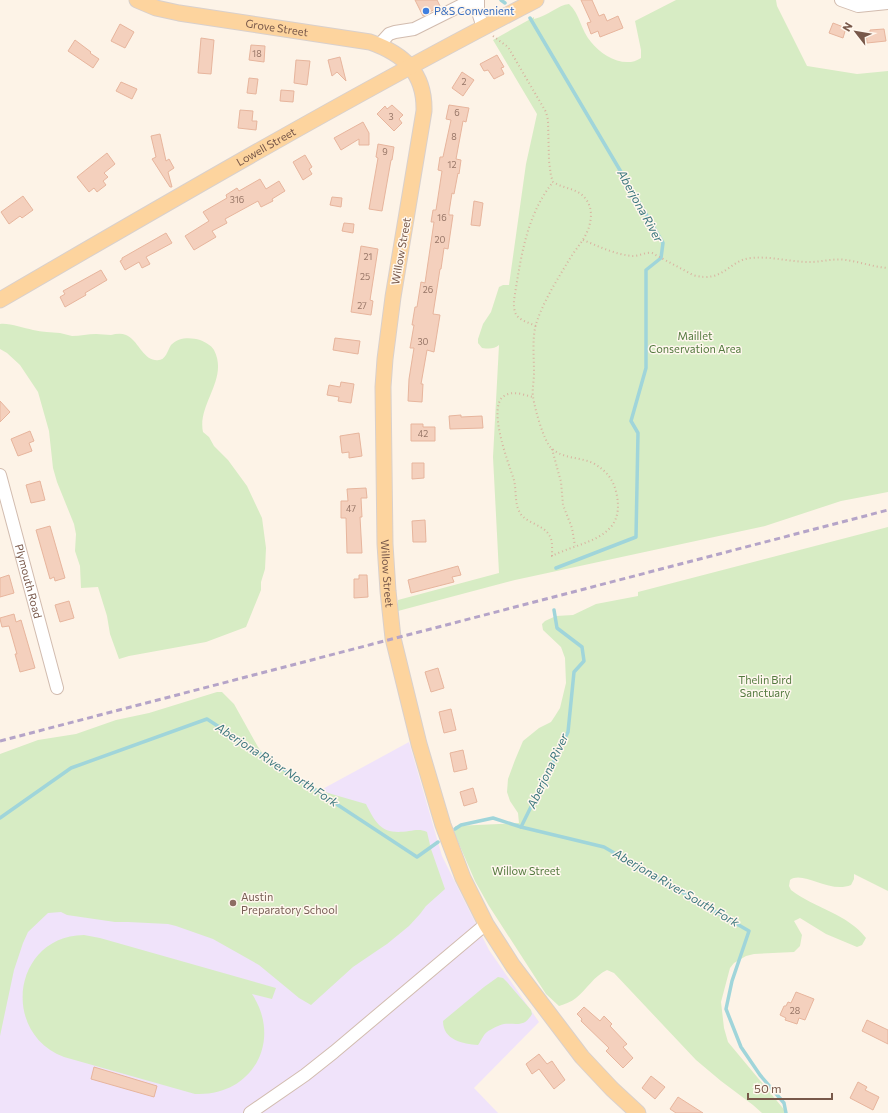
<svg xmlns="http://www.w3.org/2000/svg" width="888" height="1113" font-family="Commissioner,sans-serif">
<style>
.education{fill:#f0e3fa}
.green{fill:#d7ecc4}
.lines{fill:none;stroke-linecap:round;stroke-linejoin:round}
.stream{stroke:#a0d5da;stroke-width:3.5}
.building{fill:#f4d0bd;stroke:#e7b59d}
.minor-casing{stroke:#d2bcaf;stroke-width:14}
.major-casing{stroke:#d9d0cc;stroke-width:17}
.path{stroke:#d9b3a0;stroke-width:2;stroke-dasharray:1 3;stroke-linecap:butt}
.minor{stroke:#fff;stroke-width:12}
.major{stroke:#fdd49e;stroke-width:15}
.rail{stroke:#b5a4c8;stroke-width:3;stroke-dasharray:6 4;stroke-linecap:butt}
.shop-dot{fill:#3f7fe0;stroke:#fff7ee;stroke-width:1.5}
.education-dot{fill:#8d6e63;stroke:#fff7ee;stroke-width:1.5}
.labels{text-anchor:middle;stroke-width:3;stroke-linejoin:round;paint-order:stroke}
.number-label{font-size:9px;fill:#977667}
.shop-label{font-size:11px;fill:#366cbe;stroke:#fff7ee;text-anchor:start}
.street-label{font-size:11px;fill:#78584a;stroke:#fff7ee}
.park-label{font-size:11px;fill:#53793e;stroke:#fff7ee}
.education-label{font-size:11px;fill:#785e54;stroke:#fff7ee;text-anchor:start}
.water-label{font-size:12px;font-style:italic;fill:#3c777e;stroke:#fff7ee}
</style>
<rect width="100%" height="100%" fill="#fdf3e7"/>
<polygon class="education" points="232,738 306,798 409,742 442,856 489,950 539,1022 474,1088 498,1113 0,1113 0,761"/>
<g class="green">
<path d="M676 0H776L777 6 807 66 857 74 888 71V492L841 501 765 526 515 580 398 611V600L499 573 493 457 499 345C494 349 490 349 482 348L478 343V339L483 324 491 312 499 287 503 285H509L526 164 537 114 493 40 534 17V19C548 16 558 5 569 4 580 14 581 31 591 42 602 56 625 69 641 58V50L635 21Z"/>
<path d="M0 324C10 323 23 328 33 330 42 332 51 332 60 333 64 334 68 335 72 336 80 336 88 334 96 334 101 334 106 335 111 335 116 334 121 333 126 335 137 339 143 359 155 360 166 362 167 351 171 345 178 337 191 337 200 340 205 342 211 345 214 350 229 379 197 404 203 432L209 437 214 446 228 460 247 486 262 518 266 548 265 569 261 582V590L246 627 206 642 129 656 119 659 110 634 107 616 98 587 81 588 80 566 75 551 76 534 74 524 57 482 53 468 49 431 38 392 20 365 7 353 0 349Z"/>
<path d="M888 527V891L854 874V879L851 885C829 894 803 870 790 880L789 886 791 890C814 908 848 914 866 938L862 945 857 947 826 934 800 918 794 921 802 935 800 946 794 952 754 954 746 956 734 963 730 968 721 1002 724 1028 728 1042 787 1113H762L753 1105 721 1081 696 1060 614 973 607 970C594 976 587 989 576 998 571 1002 565 1004 559 1006L546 994 489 906 475 881 453 830 456 828 455 826 519 823 518 813 510 801 507 792 508 779 515 760 523 741 539 728 551 722 555 716 560 708 566 683 565 658 561 647 543 630 542 624 545 621 556 616 573 615 596 604 638 596V592Z"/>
<path d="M217 692H222L234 704 258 747 264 755 273 763 301 783 310 785 328 793 366 804C377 826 383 835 409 831 416 830 421 829 427 832L431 849 445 889 426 906 420 914 409 926 387 944 378 950 353 967 311 1005 299 998 259 965 213 939 176 926 168 924 128 922H115L67 915 61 912 48 913 28 932 23 943 14 970 0 1036V754L38 740 76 734 116 720 149 713Z"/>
<path d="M84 935 100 938 276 988 272 999 252 994C283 1041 252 1097 195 1094L64 1057C0 1033 13 936 84 935Z"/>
<path d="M498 977 503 978 507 982 531 1010 532 1014C524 1028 516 1023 504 1024 499 1025 491 1029 487 1032 483 1035 481 1041 478 1045 463 1044 443 1040 443 1021L484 987Z"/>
</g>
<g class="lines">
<g class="stream">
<polyline points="501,0 505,3"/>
<polyline points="530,18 663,243 661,258 646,270 646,368 631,421 638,433 636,537 556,568"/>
<polyline points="0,818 71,768 207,719 417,857 438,842"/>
<polyline points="521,827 568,732 574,672 584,661 582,647 557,628 554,610"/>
<polyline points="455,829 461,825 493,818 521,827 604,847 749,931 732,981 726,1009 741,1047 760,1075 784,1103 786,1113"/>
</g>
</g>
<g class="building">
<polygon points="415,0 437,0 440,6 423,16"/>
<polygon points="581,0 592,0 599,16 604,14 607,21 618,16 623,28 600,37 598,31 591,34 587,23 591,22"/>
<polygon points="833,23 846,28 843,38 829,33"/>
<polygon points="120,24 134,32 125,48 111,41"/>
<polygon points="884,29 886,41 867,43 866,32 870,32 870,30"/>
<polygon points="201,38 214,40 211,74 198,73"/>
<polygon points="75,40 91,52 90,53 99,59 93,68 68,51"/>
<polygon points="251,45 265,46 264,62 249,60"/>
<polygon points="497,55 504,67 501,68 504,74 494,79 488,70 484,71 480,64"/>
<polygon points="340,57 346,81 337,72 332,76 328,60"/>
<polygon points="296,60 310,61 307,85 294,83"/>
<polygon points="462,72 474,80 463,96 452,88"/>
<polygon points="249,78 258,79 256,94 247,93"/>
<polygon points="121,82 137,89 132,99 116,91"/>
<polygon points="281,90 294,91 293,102 280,101"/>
<polygon points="392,105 403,115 399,119 402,123 394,131 377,114 385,106 387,109"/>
<polygon points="449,105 469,108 466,122 463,121 456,159 461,160 459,174 458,173 454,194 452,193 449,212 449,215 453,215 448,249 444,248 441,269 440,269 433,314 440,315 434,352 427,350 421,384 423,384 422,402 408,401 409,379 414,348 410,348 414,325 412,325 415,307 417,307 421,282 425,283 434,222 431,222 433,210 436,210 442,171 438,170 440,157 443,157 451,120 446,119"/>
<polygon points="240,110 253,111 252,121 257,121 256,130 238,128"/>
<polygon points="363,122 369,133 369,145 359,145 359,139 341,150 334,138"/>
<polygon points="160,134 166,161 169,159 174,168 168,172 172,187 170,187 152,159 156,157 151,136"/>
<polygon points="378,144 394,147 392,160 391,160 382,211 369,209 378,158 376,157"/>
<polygon points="107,153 115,164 104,173 108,177 103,181 106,185 97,192 94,188 89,192 77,177"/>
<polygon points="305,155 312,167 309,169 312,174 303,180 293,162"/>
<polygon points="260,179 266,189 279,181 285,191 272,199 273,201 261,207 258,201 225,219 227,223 212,231 216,237 194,250 185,236 209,221 203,212 227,198 226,195 237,188 239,191"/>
<polygon points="23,196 33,210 22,218 20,216 9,224 1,212"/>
<polygon points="332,197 342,198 341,207 330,205"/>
<polygon points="474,201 483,203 480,226 471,225"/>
<polygon points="344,223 354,224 353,233 342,231"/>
<polygon points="166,233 172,243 146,257 150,264 142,268 139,262 125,270 120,261 122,260 122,258"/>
<polygon points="361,246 378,249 370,300 373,301 371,315 351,312"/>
<polygon points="101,270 107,280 85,293 86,295 65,307 60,297 65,294 63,291"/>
<polygon points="335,338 360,341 358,354 333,350"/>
<polygon points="341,382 354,384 351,403 338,401 339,397 327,395 329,385 340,387"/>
<polygon points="0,401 10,412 0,422"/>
<polygon points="461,415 461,417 482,416 483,428 450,429 449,416"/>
<polygon points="411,424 423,424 423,427 435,427 435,441 411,441"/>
<polygon points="30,431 34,441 29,443 32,451 18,456 11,439"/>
<polygon points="359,433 362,456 349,458 349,452 342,453 340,436"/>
<polygon points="412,463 424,463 424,478 412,479"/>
<polygon points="40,481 45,500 31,503 26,485"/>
<polygon points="366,488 367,498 361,498 362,517 360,517 362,553 347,553 346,518 341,518 341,501 348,501 347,489"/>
<polygon points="425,520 426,542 413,542 412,521"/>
<polygon points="50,526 65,578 55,581 54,577 50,579 36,530"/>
<polygon points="458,566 461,575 452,577 454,582 411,593 408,580"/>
<polygon points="9,575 14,593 0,597 0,578"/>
<polygon points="359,575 367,575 368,597 354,598 354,579 359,579"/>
<polygon points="69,601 74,618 60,622 55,605"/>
<polygon points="14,614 16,622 21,620 35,668 20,672 15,654 17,654 9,626 2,627 0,619 0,618"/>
<polygon points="438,668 444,688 431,692 425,672"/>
<polygon points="451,709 456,730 444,733 439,712"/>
<polygon points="463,750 467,769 454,772 450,753"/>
<polygon points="473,788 477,802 464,806 460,792"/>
<polygon points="796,992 814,999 805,1020 799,1018 797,1024 785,1020 786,1018 780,1015 784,1006 786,1006 788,1002 791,1003"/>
<polygon points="584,1007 600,1021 604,1016 612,1024 610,1026 627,1044 623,1047 633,1058 623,1068 606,1051 609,1048 581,1021 582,1019 577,1014"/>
<polygon points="867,1020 888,1030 888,1044 862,1031"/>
<polygon points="539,1054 547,1064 552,1061 565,1080 554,1089 539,1069 532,1074 526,1064"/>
<polygon points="94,1067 157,1086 154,1097 91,1079"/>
<polygon points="651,1076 665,1087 655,1099 642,1088"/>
<polygon points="858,1082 867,1087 865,1090 879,1097 873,1110 850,1098"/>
<polygon points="678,1097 703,1113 676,1113 670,1109"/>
</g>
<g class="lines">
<g class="minor-casing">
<g id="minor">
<polyline points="478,0 478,12 483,28"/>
<polyline points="841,0 858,6 888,3"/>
<polyline points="379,45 389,34 395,32 414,29 462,5 478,2"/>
<path id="s1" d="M0 475 57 688"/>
<polyline points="250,1113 305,1075 334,1052 486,924"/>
</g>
</g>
<g class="major-casing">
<g id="major">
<path id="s2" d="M137 0 156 8 179 13 370 42C404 54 425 73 424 111L393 297 385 359 383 387 385 544 388 591 393 638 419 744 443 825 463 878 486 924 513 966 582 1057 612 1089 638 1113"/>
<path id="s3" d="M0 300C177 197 354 94 536 0"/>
</g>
</g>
<g class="path">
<path d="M493 36 508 47 546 112 548 120 549 161 551 176 553 182C564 189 577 188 585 198 591 205 592 214 590 223 587 238 576 248 569 260 557 280 543 302 536 324 532 338 534 358 534 373 534 381 532 389 533 397 535 409 543 439 551 448 563 459 580 457 593 463 607 471 614 480 617 496 625 540 581 541 552 556 552 549 553 540 549 535 543 524 524 523 519 511 514 500 517 488 513 477 508 462 487 407 504 396 513 390 524 395 533 397"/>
<path d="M583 240C598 246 616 255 633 256 639 256 645 252 652 253L693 275C724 284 729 259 752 258 771 256 790 262 810 262 822 262 834 258 846 260 860 262 874 267 888 268"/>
<path d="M536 326C520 319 513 319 514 300 521 257 526 216 553 182"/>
<polyline points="552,449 561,482 563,505 572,528 575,546"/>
</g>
<use href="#minor" class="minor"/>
<use href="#major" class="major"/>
<polyline class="rail" points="0,741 888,510"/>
</g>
<circle class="shop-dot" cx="426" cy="11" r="4"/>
<circle class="education-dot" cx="233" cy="903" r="4"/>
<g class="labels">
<g class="number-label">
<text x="257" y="57">18</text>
<text x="464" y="85">2</text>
<text x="457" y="116">6</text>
<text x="391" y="120">3</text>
<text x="454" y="140">8</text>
<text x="385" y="155">9</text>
<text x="452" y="168">12</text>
<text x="237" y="203">316</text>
<text x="442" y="221">16</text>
<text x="440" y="243">20</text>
<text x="368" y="260">21</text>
<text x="365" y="280">25</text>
<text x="428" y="293">26</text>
<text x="362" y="309">27</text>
<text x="423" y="345">30</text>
<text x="423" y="437">42</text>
<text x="351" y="512">47</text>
<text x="795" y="1014">28</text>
</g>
<g class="shop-label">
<text x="434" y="15">P&amp;S Convenient</text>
</g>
<g class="street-label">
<text dy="4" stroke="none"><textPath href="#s2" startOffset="143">Grove Street</textPath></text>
<text dy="4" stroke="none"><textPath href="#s3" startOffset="307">Lowell Street</textPath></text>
<text transform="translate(401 251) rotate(-80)" y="4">Willow Street</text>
<text dy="4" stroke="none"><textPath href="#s2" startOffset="798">Willow Street</textPath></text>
<text dy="4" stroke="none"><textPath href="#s1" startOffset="110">Plymouth Road</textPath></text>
</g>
<g class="park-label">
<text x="695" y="340">Maillet<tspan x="695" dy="13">Conservation Area</tspan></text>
<text x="765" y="684">Thelin Bird<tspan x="765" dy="13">Sanctuary</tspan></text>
<text x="526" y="875">Willow Street</text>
</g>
<g class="education-label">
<text x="241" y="901">Austin<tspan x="241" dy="13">Preparatory School</tspan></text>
</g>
<g class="water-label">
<text transform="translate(640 206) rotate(61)" y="4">Aberjona River</text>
<text transform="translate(277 765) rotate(33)" y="4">Aberjona River North Fork</text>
<text transform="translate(548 771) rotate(-65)" y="4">Aberjona River</text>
<text transform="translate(676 888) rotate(30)" y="4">Aberjona River South Fork</text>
</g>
</g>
<g transform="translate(856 32) rotate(301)" stroke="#fff7ee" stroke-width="3" paint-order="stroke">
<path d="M0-3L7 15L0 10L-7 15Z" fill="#78584a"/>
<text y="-6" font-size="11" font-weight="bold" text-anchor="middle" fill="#78584a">N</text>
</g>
<path d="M748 1093v6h84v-6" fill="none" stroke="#78584a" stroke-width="2"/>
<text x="754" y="1093" font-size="12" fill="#78584a" stroke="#fff7ee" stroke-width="3" paint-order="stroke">50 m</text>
</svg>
